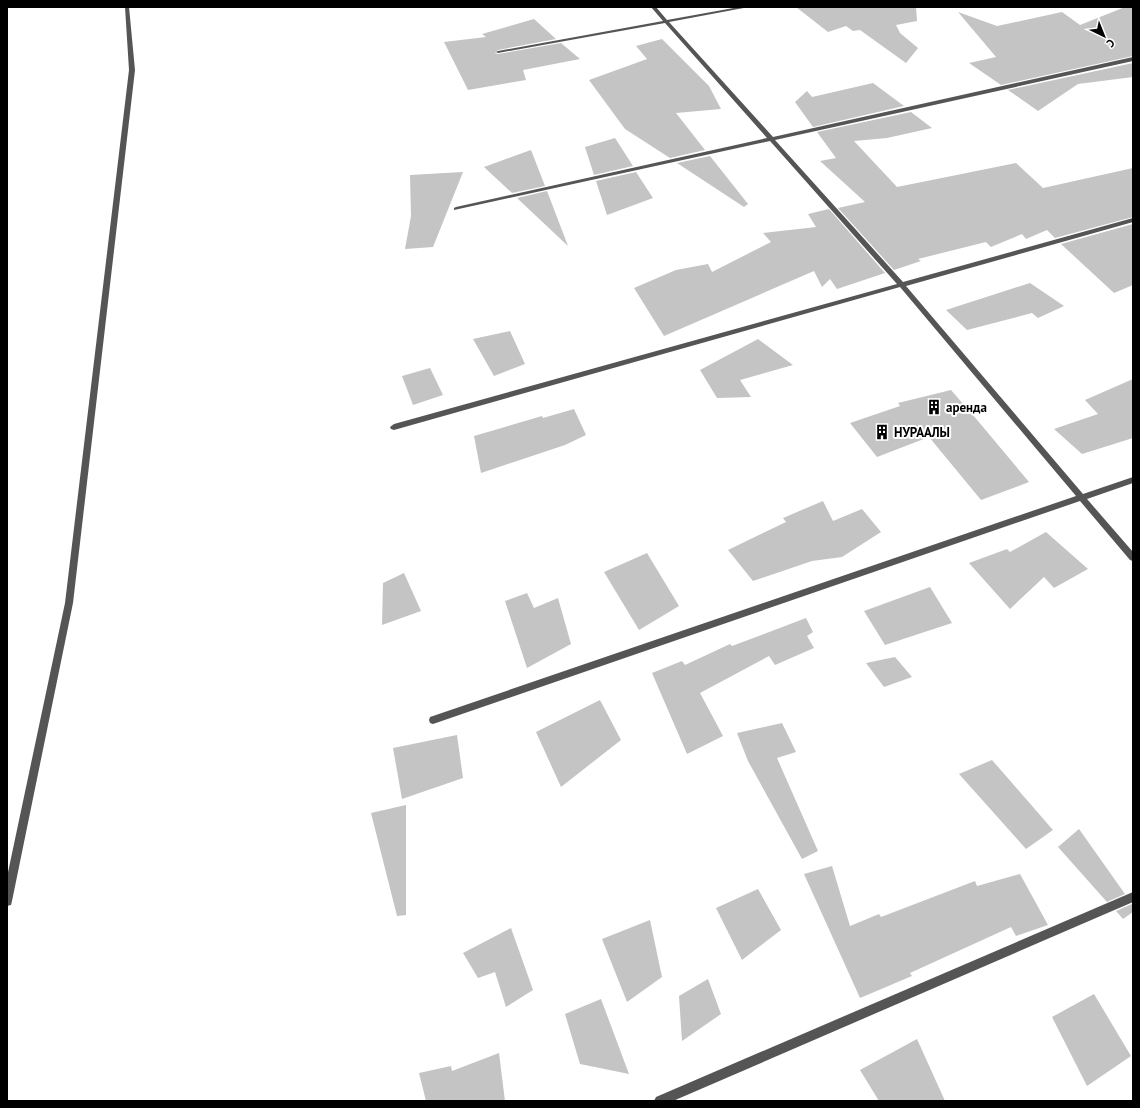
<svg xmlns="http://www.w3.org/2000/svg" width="1140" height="1108" font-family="'PT Sans',sans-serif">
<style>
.building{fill:#c4c4c4}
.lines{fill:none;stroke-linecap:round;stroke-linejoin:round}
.street{fill:#555;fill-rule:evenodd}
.labels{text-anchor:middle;stroke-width:4;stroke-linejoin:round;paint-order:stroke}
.poi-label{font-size:13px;font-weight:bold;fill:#000;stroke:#fff;text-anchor:start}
</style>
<rect width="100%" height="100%" fill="#fff"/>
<g class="building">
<polygon points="796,7 916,7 917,21 896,25 900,33 918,48 906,63 860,30 853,31 846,26 828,32"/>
<polygon points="1125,7 1133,7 1133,56 1001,85 969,63 996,57 958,12 997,26 1062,12 1080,25"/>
<polygon points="534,19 556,39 498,50 495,53 498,54 561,43 580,59 523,70 526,80 468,90 444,42 486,37 482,34"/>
<polygon points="662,39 709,86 721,109 676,113 705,150 670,158 625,129 589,80 647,59 636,46"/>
<polygon points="1133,63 1133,77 1078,84 1038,111 1008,90"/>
<polygon points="873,83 904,106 813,127 795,102 807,91 812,97"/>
<polygon points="911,112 932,128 887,138 854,141 897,187 1016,163 1043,188 1133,168 1133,217 1055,238 1047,230 1026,239 1022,234 991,247 986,242 918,259 921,261 894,270 838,208 865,202 820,161 836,158 817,132"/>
<polygon points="615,138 633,166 594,175 585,147"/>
<polygon points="531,150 545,186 512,193 484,167"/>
<polygon points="710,156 748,204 744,207 677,163"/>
<polygon points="463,172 433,247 405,249 411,216 410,175"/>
<polygon points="636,172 653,198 607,215 596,181"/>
<polygon points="547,191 568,246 517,198"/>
<polygon points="829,209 885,273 837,289 830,279 822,287 814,271 664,336 634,288 676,270 708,264 712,272 771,242 763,233 816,227 808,214"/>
<polygon points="1133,224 1133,285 1114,293 1061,244"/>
<polygon points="1030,283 1064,306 1038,318 1032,313 967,330 946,310"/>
<polygon points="510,331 525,364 494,376 473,339"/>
<polygon points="758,339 793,365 740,380 751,397 717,398 700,370"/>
<polygon points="430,368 443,395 413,405 402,376"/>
<polygon points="1133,379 1133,438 1082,454 1054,429 1098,414 1085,400"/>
<polygon points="951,390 978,421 1029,482 981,500 929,437 877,457 850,423 900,406 898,403"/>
<polygon points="574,409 586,435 565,445 481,473 474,436 542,416 543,418"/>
<polygon points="823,501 833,521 862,509 881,532 842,557 812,561 753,581 728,550 786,522 783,518"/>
<polygon points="1046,532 1088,569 1054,588 1044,577 1010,609 969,563 1007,549 1010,552"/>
<polygon points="647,553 679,606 639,630 604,572"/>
<polygon points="404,573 421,611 382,625 383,583"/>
<polygon points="930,587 952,623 885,645 864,611"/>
<polygon points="527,593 534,608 558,598 571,644 527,668 505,601"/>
<polygon points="806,618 813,632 807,636 814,648 775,665 769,656 700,693 723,736 687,754 652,673 682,661 685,665 730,644 732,646"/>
<polygon points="895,657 912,677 884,687 866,663"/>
<polygon points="600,700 621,740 561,787 536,732"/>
<polygon points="782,723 796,752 777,758 818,851 802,859 748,761 737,733"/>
<polygon points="457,735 463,778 402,799 393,748"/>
<polygon points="992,760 1053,830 1026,849 959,774"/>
<polygon points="406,805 406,915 397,916 371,813"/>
<polygon points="1079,829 1125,894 1107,902 1058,847"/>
<polygon points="832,866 850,926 879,914 881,917 975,881 977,886 1020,874 1048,925 1016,936 1011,927 910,973 912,976 860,998 804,874"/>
<polygon points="758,889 781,930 742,960 716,908"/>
<polygon points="1132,904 1133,912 1123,919 1116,911"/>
<polygon points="650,920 662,977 627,1002 602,939"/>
<polygon points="511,928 533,990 506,1007 495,972 478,978 463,953"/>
<polygon points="708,979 721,1014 682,1041 679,996"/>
<polygon points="1094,994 1131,1056 1087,1086 1052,1017"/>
<polygon points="601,999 629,1074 580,1064 565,1014"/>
<polygon points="917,1039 945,1101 879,1101 860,1070"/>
<polygon points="499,1053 505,1101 426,1101 419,1073 451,1066 452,1071"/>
</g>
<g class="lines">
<g class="street">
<polygon points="125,7 129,7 135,70 73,603 12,901 11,905 7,906 7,877 65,603 129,70"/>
<polygon points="651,7 656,7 667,20 739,7 749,7 669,22 773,137 1133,57 1133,61 775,140 903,282 1133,218 1133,222 906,286 1083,494 1133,477 1133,483 1087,499 1133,552 1133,561 1130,560 1080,501 433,724 430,723 429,720 430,717 433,716 1076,496 900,287 394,430 391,429 390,427 394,424 897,284 770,141 454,210 454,208 456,207 767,138 665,23 498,53 496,52 498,51 663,21"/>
<polygon points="1133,892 1133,902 673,1101 654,1101 656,1097"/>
</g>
</g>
<defs>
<g id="building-bare" transform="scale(1.2)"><path d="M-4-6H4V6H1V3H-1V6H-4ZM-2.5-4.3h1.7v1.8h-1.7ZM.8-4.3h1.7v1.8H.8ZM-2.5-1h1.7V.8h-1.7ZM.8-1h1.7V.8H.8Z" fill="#000" stroke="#fff" stroke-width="2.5" paint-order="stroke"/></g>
</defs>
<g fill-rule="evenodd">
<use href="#building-bare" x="934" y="407"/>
<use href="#building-bare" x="882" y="432"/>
</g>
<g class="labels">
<g class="poi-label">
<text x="946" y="412">аренда</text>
<text x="894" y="437">НУРААЛЫ</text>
</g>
</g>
<rect width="1140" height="1108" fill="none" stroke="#000000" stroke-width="16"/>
<g transform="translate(1104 36) rotate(137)" stroke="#ffffff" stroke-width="3" paint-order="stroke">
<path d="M0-3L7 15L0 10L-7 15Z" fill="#000000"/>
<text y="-6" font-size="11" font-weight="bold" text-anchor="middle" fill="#000000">С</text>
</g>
</svg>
